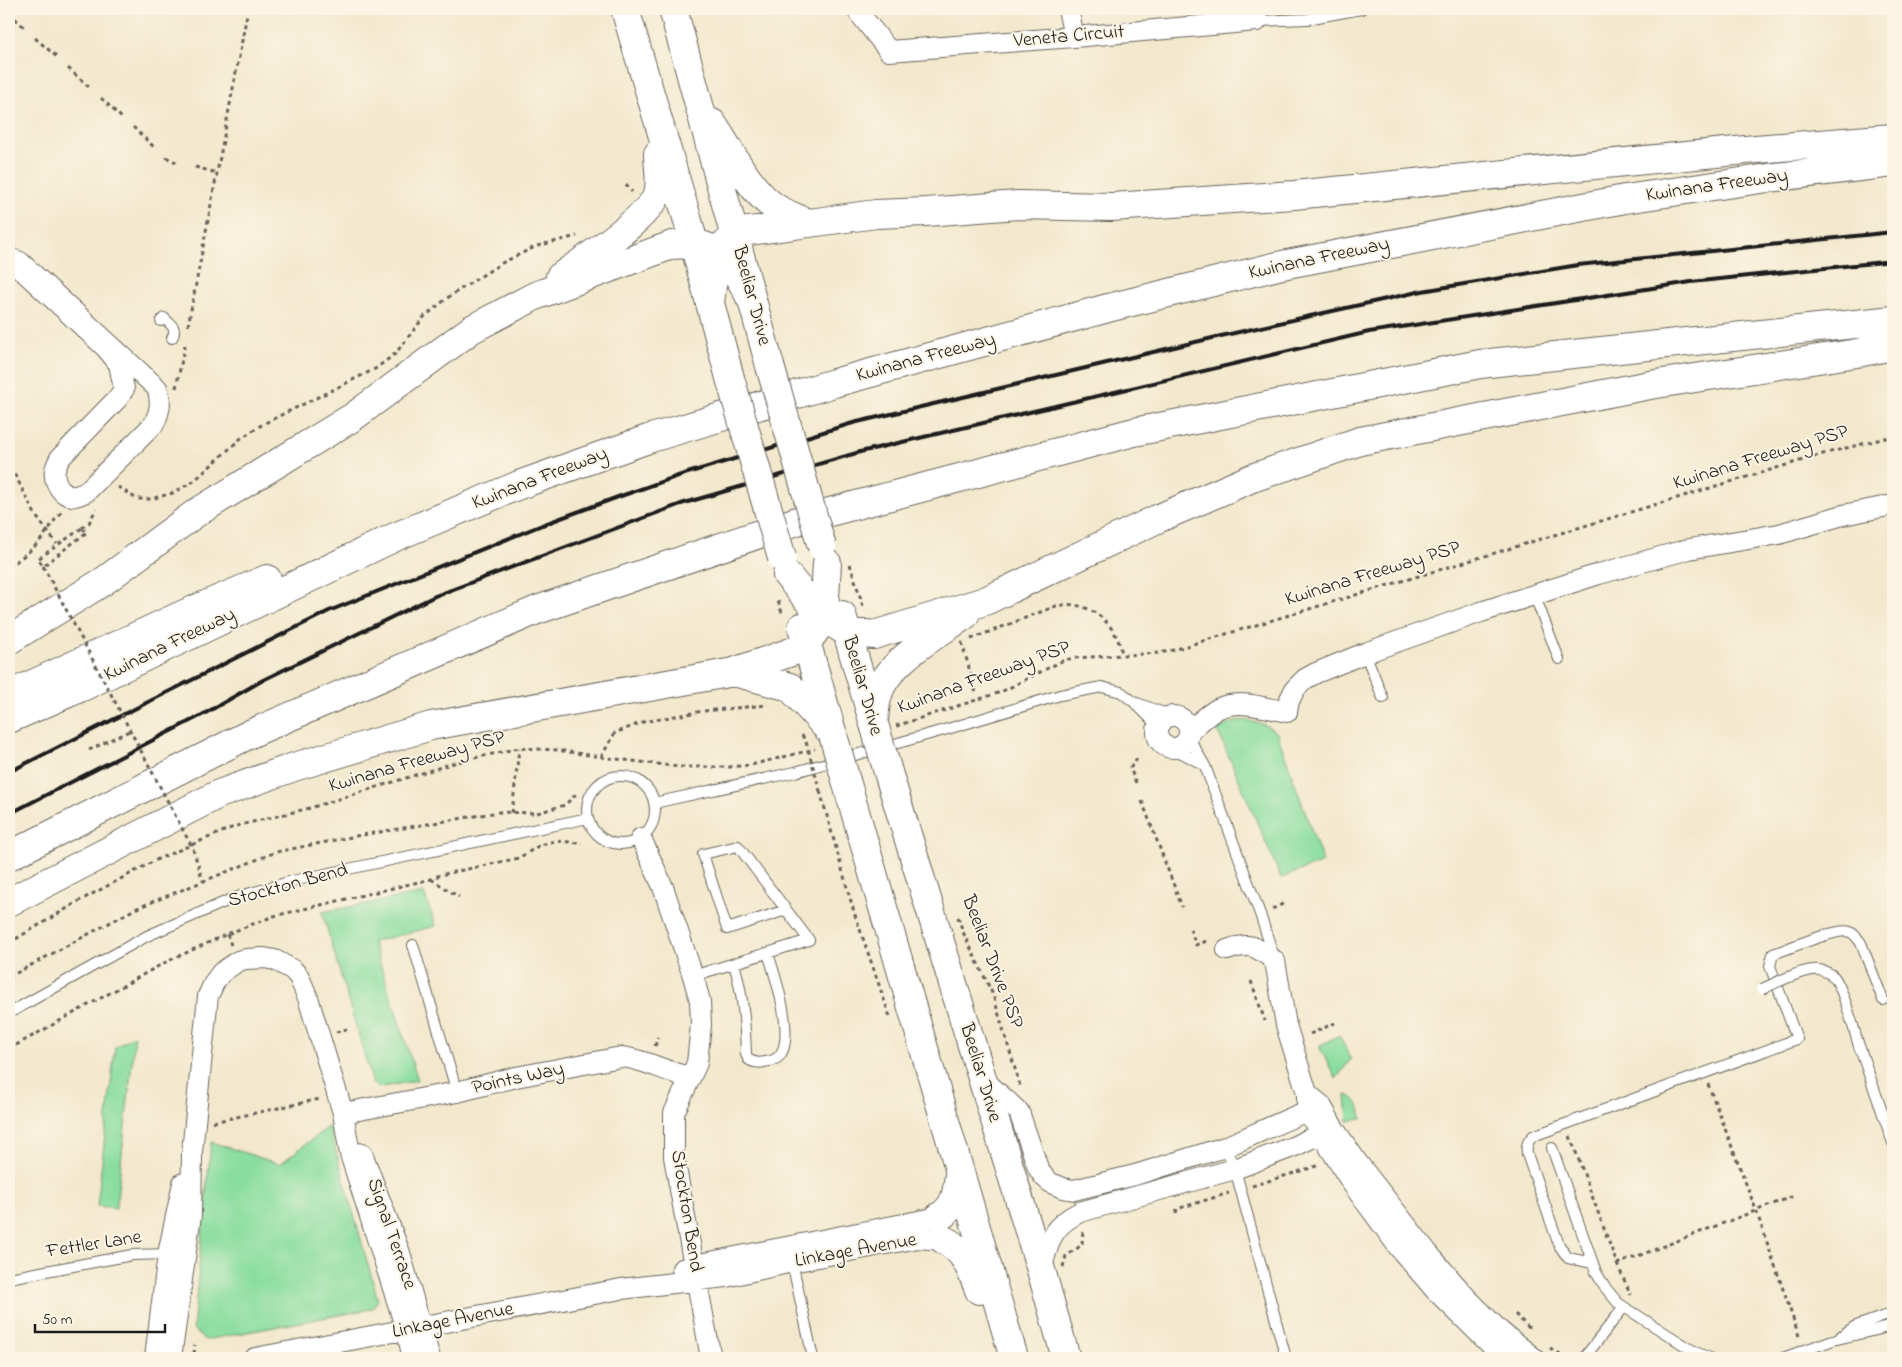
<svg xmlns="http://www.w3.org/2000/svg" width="1902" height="1367" font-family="'Indie Flower',sans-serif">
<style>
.green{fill:#89dd9f;stroke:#527c5e}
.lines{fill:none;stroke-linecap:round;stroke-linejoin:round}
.lane-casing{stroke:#67635a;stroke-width:12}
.street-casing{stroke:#67635a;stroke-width:22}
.highway-casing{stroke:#67635a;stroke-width:30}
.path{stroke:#67635a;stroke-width:3;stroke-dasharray:4 4;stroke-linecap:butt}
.lane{stroke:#fff;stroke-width:10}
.street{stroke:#fff;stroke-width:20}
.highway{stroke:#fff;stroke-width:28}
.rail{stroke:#1c1c1c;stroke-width:4}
.lane-bridge-casing{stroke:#67635a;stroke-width:12;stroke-linecap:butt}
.highway-bridge-casing{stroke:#67635a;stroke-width:30;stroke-linecap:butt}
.path-bridge{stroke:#67635a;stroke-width:3;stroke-dasharray:4 4;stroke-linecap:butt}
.lane-bridge{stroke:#fff;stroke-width:10}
.highway-bridge{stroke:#fff;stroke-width:28}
.labels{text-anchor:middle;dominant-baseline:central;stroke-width:4;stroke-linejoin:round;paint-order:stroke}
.street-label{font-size:20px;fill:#1c1c1c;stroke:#fcf5e5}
</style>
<rect width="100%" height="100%" fill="#fcf5e5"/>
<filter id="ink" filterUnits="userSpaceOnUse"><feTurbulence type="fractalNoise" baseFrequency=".02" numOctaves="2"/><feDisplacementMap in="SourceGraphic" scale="10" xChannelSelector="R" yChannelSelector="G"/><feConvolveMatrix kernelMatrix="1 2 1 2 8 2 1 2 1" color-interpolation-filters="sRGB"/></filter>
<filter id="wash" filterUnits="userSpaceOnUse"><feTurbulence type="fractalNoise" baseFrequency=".0096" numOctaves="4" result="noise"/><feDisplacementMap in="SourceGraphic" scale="20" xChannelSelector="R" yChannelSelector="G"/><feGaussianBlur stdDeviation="1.12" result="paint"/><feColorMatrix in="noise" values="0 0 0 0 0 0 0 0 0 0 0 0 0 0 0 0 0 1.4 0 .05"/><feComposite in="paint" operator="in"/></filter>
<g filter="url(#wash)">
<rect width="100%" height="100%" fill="#f3e8cd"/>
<path class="green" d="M 1239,720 C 1254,721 1266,723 1277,733 L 1323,862 L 1281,878 L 1217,729 Z
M 424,893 L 436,926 L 373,942 L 418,1080 L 379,1088 L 373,1084 L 322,912 Z
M 135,1035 L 116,1208 L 97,1206 L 115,1047 Z
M 1339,1035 L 1351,1059 L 1336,1079 L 1319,1046 Z
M 1346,1095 C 1358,1097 1361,1108 1362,1119 L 1348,1121 Z
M 329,1126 L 378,1300 L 371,1309 L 205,1340 L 193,1329 L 211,1142 L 280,1164 Z"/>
</g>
<g filter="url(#ink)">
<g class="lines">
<g class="lane-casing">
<path id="lane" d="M 1257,21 L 1307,19 L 1361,9
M 161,321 L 164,318 C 170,324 178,328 172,338
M 1534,594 L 1559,659
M 1365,653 L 1383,698
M 1137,703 L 1172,716
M 1188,736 L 1205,766 L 1260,914 L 1274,957
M 1173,748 L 1204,765
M587 810a34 34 0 1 1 68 0a34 34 0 1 1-68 0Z
M 654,803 L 795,772 L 951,728 L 1060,695 L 1102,687 L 1121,692 L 1134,702 L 1158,726
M 413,945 L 457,1092
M 734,964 C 743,993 745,1023 746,1054 L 748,1059 C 755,1064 762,1063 770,1061 C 803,1055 774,973 768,953
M 693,976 L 809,940 L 738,846 L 703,854 L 727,929 L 786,910
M 9,1013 L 147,936 L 234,898 L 292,881 L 588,818
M 1858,1043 L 1893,1143
M 1225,1147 L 1235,1169 L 1286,1358
M 1552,1148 L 1596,1272 L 1604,1286 L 1618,1303 L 1695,1352 L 1710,1358
M 792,1262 L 813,1358
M 1593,1263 L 1568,1258 L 1559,1245 L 1527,1154 C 1526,1146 1527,1142 1533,1136 L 1797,1039 L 1770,966 L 1773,954 C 1788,949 1838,927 1850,932 C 1855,934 1858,939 1861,943 L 1883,1000
M 9,1278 L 132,1255 L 170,1254
M 1841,1336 L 1854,1327 L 1893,1313
M 1584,1358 L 1624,1307
M 1783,1358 L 1833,1340 L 1893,1326"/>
</g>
<g class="street-casing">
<path id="street" d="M 856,9 L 889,51 L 1074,37 L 1257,21 L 1256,9
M 1068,9 L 1074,37
M 9,258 L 20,262 L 157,388 C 162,402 160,411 154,424 L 86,492 C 83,493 78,496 75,496 C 62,498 53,481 55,470 C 56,466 58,462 60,458 L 118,398 L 124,389 L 119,364 L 106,348 Z
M1157 732a16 16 0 1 1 32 0a16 16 0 1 1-32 0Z
M 1189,731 C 1198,724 1207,715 1217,709 C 1238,698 1265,708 1287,712 L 1289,701 L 1295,689 L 1305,679 L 1316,673 L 1365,653 L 1481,612 L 1599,574 L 1689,549 L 1779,534 L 1843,515 L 1893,505
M 641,838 L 663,887 L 693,976 L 700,1001 L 701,1025 L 697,1063 L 674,1113 L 674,1157 L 711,1358
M 1227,950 C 1251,942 1255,946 1275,961 L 1286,1025 L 1307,1093 L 1307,1111 L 1351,1182 L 1400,1249 L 1436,1291 L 1504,1358
M 983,1079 L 1019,1112 L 1038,1168 L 1044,1177 L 1051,1183 L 1063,1188 L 1074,1190 L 1135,1175 L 1225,1147 L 1318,1106
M 1310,1096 L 1321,1105 L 1333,1127 L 1357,1162 L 1428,1253 L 1466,1297 L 1501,1332 L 1534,1358
M 343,1113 L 457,1092 L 516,1077 L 621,1057 C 645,1059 667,1073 690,1077
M 362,1153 L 400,1253 L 430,1358
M 682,1269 L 695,1265 L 939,1217
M 1041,1270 C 1050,1240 1050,1227 1080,1212 L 1235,1169 L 1295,1146 L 1332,1128
M 155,1358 L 168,1254 L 183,1183
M 171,1358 L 191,1215 L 192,1152 L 208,996 L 215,981 L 221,973 L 238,961 L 246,959 L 264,958 L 275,960 L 293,970 L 299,977 L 308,998 L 343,1113 L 350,1154 L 406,1329 L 413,1358
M 255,1358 L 621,1289 L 726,1277 L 792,1262 L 918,1238 L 944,1240"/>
</g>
<g class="highway-casing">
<path id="highway" d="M 625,9 L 688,221 L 730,378
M 673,9 L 770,366
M 712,123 C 730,149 747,187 773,206 C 783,213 797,218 808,223
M 560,277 C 581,262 656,213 659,189 C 661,178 658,165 658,154
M 710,303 L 713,278 L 719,255 L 734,233 L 876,214 L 926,212 L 1018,205 L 1112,207 L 1294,195 L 1756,149 L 1893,138
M 787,575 L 822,617 L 847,632 L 874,635 L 985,601 L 1157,519 L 1252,478 L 1360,441 L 1650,385 L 1857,353 L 1893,346
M 842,615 L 874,724
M 802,627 L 833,735
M 9,640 L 104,581 L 196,513 L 353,417 L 472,329 L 535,296 L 672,245 C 681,245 691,243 700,245 C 727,251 740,277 751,299
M 734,672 L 790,687 L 829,730
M 9,695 L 182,615 L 267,579
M 9,719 L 82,687 L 395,537 L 519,485 L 648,439 L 834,383 L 1108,308 L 1282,265 L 1625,199 L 1768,178 L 1893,163
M 874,721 C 875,713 875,703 878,695 C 887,661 938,634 965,615
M 888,772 L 1041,1270 L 1066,1358
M 847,784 L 1014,1358
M 9,856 L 252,733 L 537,610 L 803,519 L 1134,432 L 1480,364 L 1893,320
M 9,902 L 219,794 L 294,767 L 431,726 L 734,672 L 794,651 L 806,643 L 816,630 L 822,617 L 825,597 L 827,563
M 939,1217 C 956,1207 957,1192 959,1174
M 944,1240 C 965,1250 971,1270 979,1290"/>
</g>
<path class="path" d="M 9,13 L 24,27
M 35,38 L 57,57
M 68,68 L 89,87
M 101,98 L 122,118
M 133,127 L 154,147
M 166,157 L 180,164
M 195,167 L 217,173
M 626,184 L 632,192
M 188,326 L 248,9
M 176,388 L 185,345
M 9,469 L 14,473 L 36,516 L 57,544
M 118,487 L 137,499 L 151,499 L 173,493 L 194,481 L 240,439 L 263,424 L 375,369 L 395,354 L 424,317 L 450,296 L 500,264 L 537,246 L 577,236
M 82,528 L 89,523 L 96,509
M 82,528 L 87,532 L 43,566 L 38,559 Z
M 850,564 L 863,606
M 9,567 C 18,560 28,553 36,545 C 47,534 52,521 63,511
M 778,601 L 783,616
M 971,639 L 1056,606 C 1088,598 1118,624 1122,655
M 963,643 L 962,643 L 976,693
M 896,726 L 1001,692 L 1062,661 L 1073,658 L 1159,653 L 1170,651 L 1823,454 L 1893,436
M 802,735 L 806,742
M 89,750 L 131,730
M 601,757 L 615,733 L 643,722 L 703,711 L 768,705
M 1136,783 L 1130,768 L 1137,759
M 820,791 L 854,912 L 890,1017
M 1142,801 L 1182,907
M 512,813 L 519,748
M 193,849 L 203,881
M 431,879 L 459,897
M 1272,909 L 1285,903
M 958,917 L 963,932 L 993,995 L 1021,1089
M 1190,929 L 1196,945 L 1207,941
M 227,934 L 231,945
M 9,943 L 81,900 L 158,859 L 236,826 L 310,808 L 457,762 L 519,748 L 557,750 L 601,757 L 681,767 L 729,767 L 751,765 L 815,749
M 9,977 L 135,909 L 276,852 L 356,836 L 499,812 L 537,813 L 565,805 L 578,792
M 1251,981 L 1265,1021
M 336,1032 L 347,1029
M 1310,1034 L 1335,1023
M 655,1046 L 658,1037
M 9,1049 L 164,963 L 227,934 L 274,916 L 431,879 L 440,875 L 519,858 L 540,845 L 555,841 L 582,843
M 1708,1084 L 1756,1210 L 1800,1339
M 213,1122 L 320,1099
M 1570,1136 L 1617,1264 L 1794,1196
M 1252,1186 L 1320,1165
M 1176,1213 L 1177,1209 L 1229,1193
M 1617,1264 L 1631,1295
M 1063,1267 L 1066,1256 L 1082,1245 L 1083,1230
M 1515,1314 L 1531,1330
M 1550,1348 L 1567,1358
M 194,1354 L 195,1345"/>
<use href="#lane" class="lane"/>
<use href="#street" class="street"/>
<use href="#highway" class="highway"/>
<path class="rail" d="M 9,772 L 329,611 L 542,525 L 618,497 L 681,475 L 853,423 L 1221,336 L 1422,291 L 1578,265 L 1893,232
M 9,814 L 202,715 L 263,680 L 435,596 L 681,504 L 860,452 L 1369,332 L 1691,282 L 1893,261"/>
<g class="lane-bridge-casing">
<path id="lane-bridge" d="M 1762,989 C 1778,982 1796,972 1813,970 C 1820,969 1829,972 1834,977 C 1842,986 1854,1029 1858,1043"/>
</g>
<g class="highway-bridge-casing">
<path id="highway-bridge" d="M 770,366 L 822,547
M 730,378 L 782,558
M 874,724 L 888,772
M 833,735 L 847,784"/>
</g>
<path class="path-bridge" d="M 43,566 L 193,849
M 806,742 L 820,791"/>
<use href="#lane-bridge" class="lane-bridge"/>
<use href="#highway-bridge" class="highway-bridge"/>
</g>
</g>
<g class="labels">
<g class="street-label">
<text transform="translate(1069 37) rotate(-5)">Veneta Circuit</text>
<text transform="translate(1717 186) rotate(-8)">Kwinana Freeway</text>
<text transform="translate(1319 259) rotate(-12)">Kwinana Freeway</text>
<text transform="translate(751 296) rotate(75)">Beeliar Drive</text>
<text transform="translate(926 358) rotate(-15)">Kwinana Freeway</text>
<text transform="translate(1761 458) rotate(-17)">Kwinana Freeway PSP</text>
<text transform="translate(540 479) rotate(-21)">Kwinana Freeway</text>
<text transform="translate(1373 574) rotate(-17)">Kwinana Freeway PSP</text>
<text transform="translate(170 645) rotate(-26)">Kwinana Freeway</text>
<text transform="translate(984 678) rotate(-20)">Kwinana Freeway PSP</text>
<text transform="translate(862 686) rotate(74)">Beeliar Drive</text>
<text transform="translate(417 762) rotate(-16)">Kwinana Freeway PSP</text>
<text transform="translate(288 886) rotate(-15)">Stockton Bend</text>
<text transform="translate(992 962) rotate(69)">Beeliar Drive PSP</text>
<text transform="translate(980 1073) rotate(73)">Beeliar Drive</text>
<text transform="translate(518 1079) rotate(-12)">Points Way</text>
<text transform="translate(686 1211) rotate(81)">Stockton Bend</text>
<text transform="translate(391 1234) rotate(71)">Signal Terrace</text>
<text transform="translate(94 1245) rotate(-9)">Fettler Lane</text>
<text transform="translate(856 1251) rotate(-10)">Linkage Avenue</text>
<text transform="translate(453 1321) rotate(-11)">Linkage Avenue</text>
</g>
</g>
<rect width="1902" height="1367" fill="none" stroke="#fcf5e5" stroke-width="30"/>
<path d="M35 1324v8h130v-8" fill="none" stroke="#1c1c1c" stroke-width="2.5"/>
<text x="42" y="1324" font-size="15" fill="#1c1c1c" stroke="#fcf5e5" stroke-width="4" paint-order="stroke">50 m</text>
</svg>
